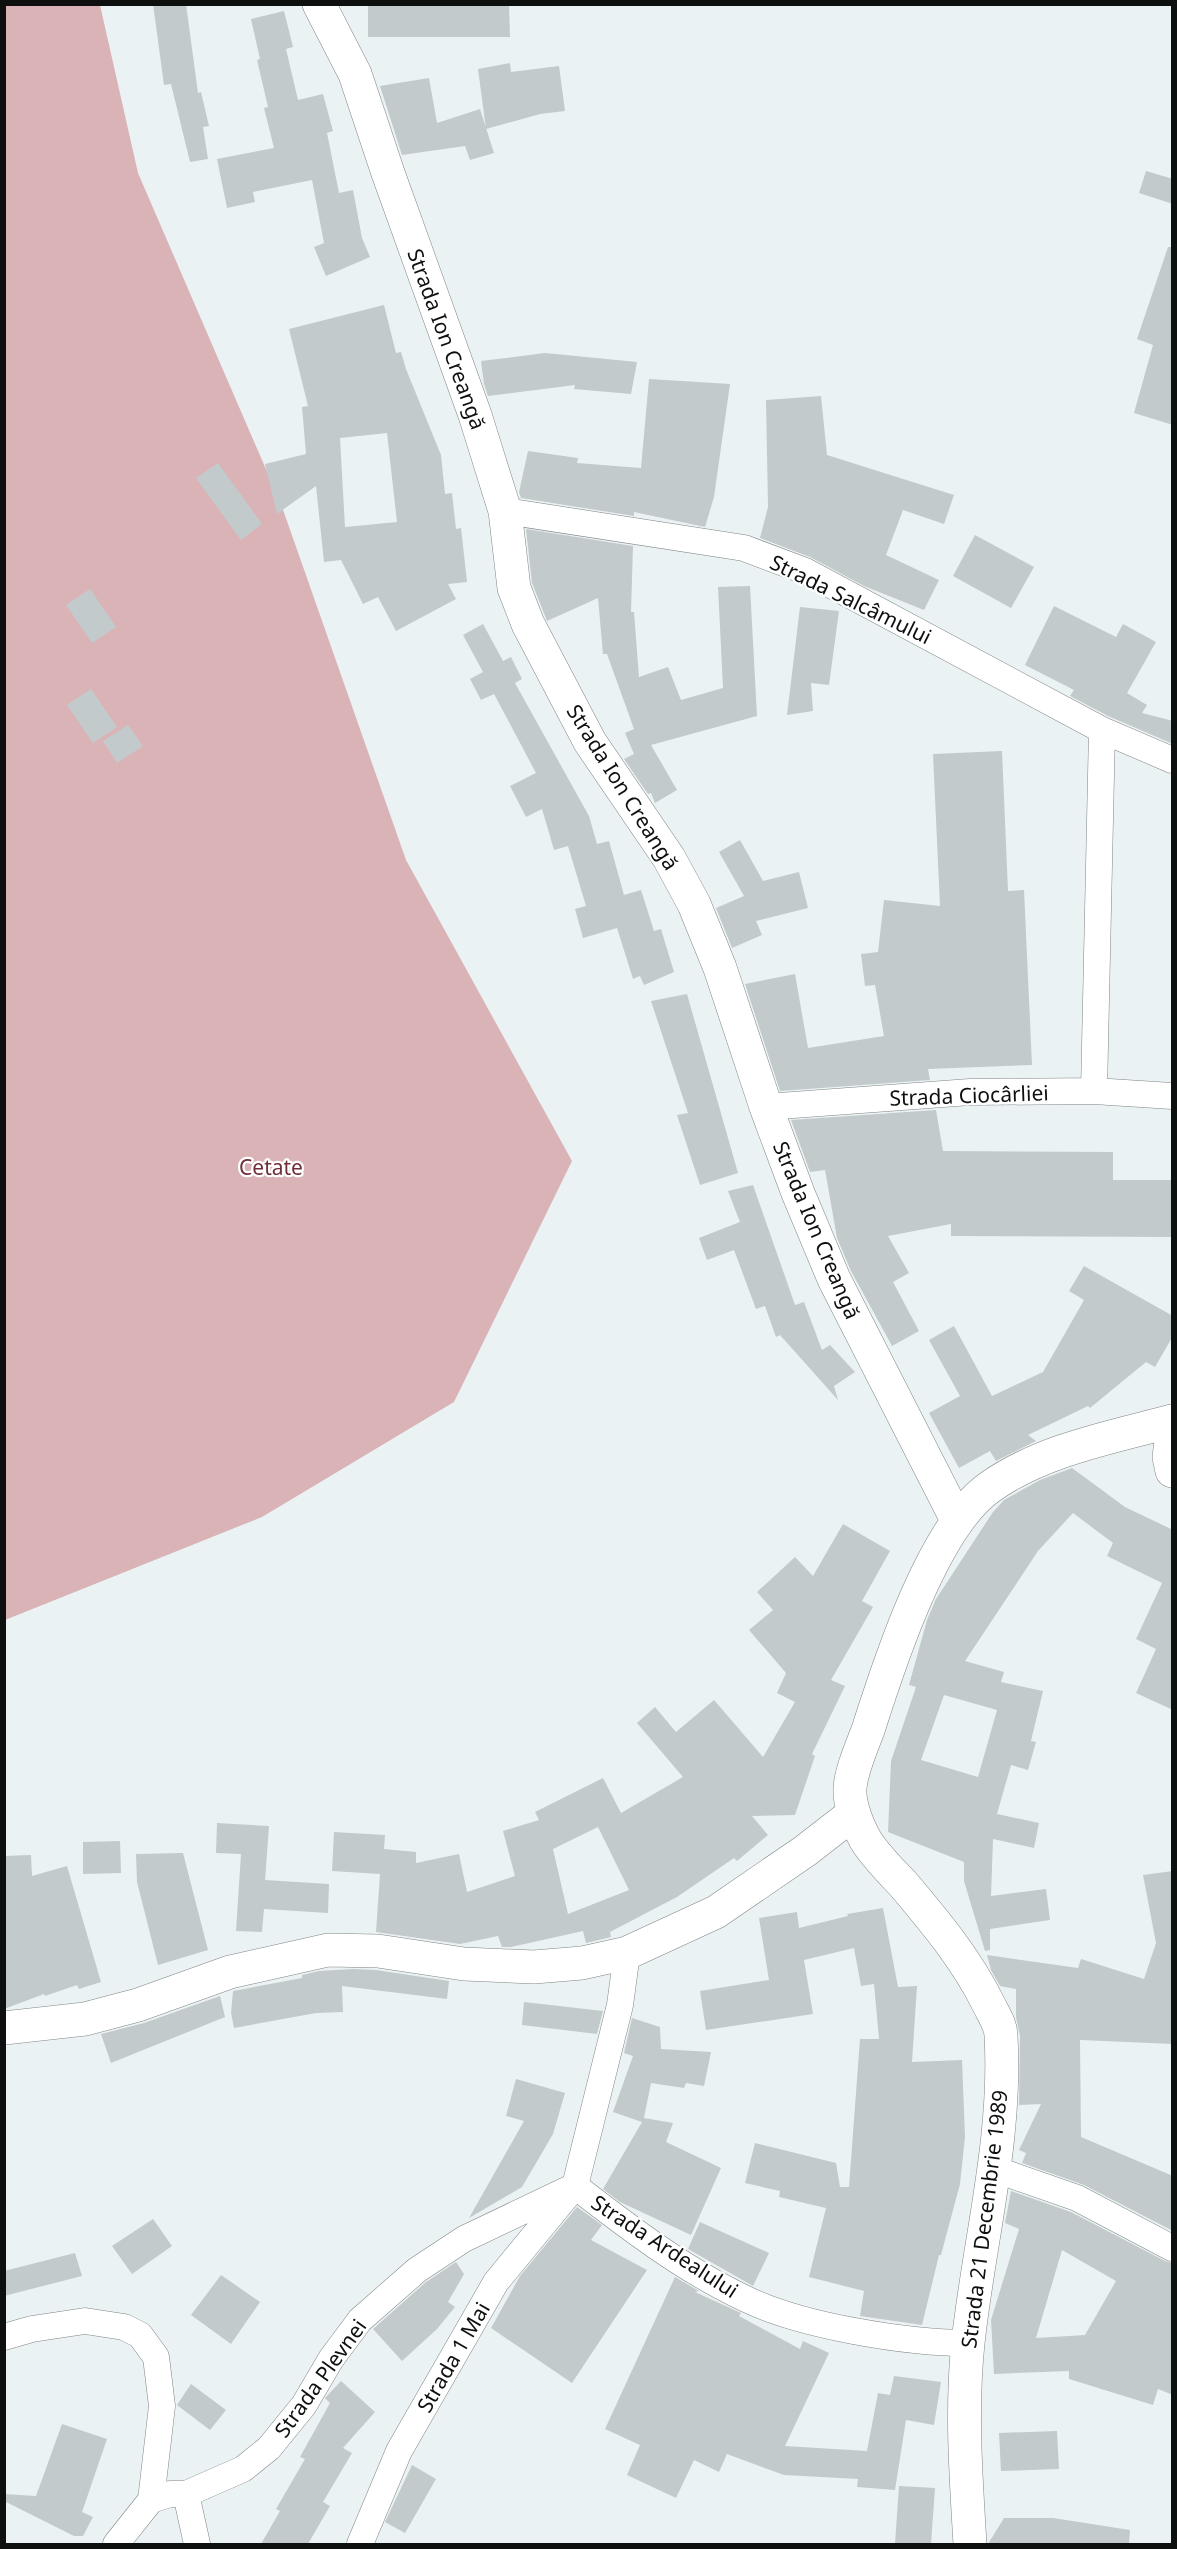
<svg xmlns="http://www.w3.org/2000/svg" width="1177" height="2549" font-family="'Noto Sans',sans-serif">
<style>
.green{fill:#dab3b6}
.building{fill:#c3cacb;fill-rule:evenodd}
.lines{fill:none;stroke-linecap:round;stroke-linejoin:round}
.street-casing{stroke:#7f8585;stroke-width:27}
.secondary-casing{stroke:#7f8585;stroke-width:34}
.street{stroke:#fff;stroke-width:26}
.secondary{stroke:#fff;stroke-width:33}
.labels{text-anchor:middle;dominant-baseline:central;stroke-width:4.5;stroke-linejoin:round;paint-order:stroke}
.street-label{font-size:21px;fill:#0e1010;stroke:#fff}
.park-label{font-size:21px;fill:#6f2e38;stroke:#fff}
</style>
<rect width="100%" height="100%" fill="#ebf2f3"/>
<path class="green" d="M 5,5 L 100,5 L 138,173 L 281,504 L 406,860 L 572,1161 L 454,1402 L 262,1517 L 5,1620 Z"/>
<path class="building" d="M 153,4 L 186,4 L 198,93 L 201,92 L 209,126 L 203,127 L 208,159 L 190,162 L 171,84 L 164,85 Z
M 368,4 L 509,4 L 510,37 L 368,37 Z
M 284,11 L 293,47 L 286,49 L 298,100 L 323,94 L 333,131 L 327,133 L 339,193 L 353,190 L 362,238 L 370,257 L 326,276 L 314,247 L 324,243 L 312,180 L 253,192 L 255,202 L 227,208 L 217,159 L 274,148 L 264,108 L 268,107 L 257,60 L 260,59 L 251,19 Z
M 510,63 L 511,72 L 559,66 L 565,111 L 540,114 L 486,129 L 478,69 Z
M 429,78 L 437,123 L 480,109 L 494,153 L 470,160 L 465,146 L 402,155 L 380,86 Z
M 1146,171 L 1173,179 L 1173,204 L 1139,193 Z
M 1168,247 L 1173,247 L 1173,425 L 1134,413 L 1153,345 L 1137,339 Z
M 384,305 L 396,353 L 401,352 L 406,369 L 441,455 L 445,494 L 452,493 L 456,529 L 461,528 L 467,582 L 448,584 L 456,599 L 396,631 L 378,597 L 363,604 L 341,560 L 324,562 L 316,486 L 277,514 L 265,464 L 306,454 L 302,407 L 308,406 L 289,329 ZM 387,433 L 397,522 L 345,527 L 340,438 Z
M 545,353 L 637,362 L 631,394 L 574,389 L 575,385 L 488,396 L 484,384 L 481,361 Z
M 649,379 L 730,384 L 714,497 L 705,527 L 634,512 L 634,516 L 521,498 L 519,492 L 528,451 L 578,458 L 577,463 L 641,468 Z
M 821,396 L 827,455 L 954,495 L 944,524 L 903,510 L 886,555 L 939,580 L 924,610 L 864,586 L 810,557 L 760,538 L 768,507 L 766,400 Z
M 218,463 L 262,524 L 241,540 L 196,478 Z
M 526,529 L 633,546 L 631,612 L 634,612 L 639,677 L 668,667 L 681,700 L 723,688 L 718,587 L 750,586 L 757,716 L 651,745 L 677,790 L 655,803 L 651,793 L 648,794 L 624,759 L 634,754 L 625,733 L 634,729 L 607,654 L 603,654 L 598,598 L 547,621 L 532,583 Z
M 975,535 L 1034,567 L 1011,608 L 953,576 Z
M 90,589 L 116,627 L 92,643 L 66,605 Z
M 1054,606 L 1116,637 L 1123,624 L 1156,642 L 1127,693 L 1147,705 L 1142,713 L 1173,721 L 1173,744 L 1108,716 L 1070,696 L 1074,690 L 1025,665 Z
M 800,607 L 839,611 L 829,685 L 811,683 L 813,711 L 787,715 Z
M 483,624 L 503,661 L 511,657 L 522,679 L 515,683 L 589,816 L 597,844 L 609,841 L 624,895 L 641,890 L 654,931 L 661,929 L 674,972 L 644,985 L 640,976 L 633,979 L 617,928 L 583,938 L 575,909 L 586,906 L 568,846 L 554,850 L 542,809 L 526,817 L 510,786 L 536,773 L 494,694 L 481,700 L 470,679 L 483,672 L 463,635 Z
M 91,689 L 117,727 L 93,743 L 67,705 Z
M 128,725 L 143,746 L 117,763 L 103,741 Z
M 1002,751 L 1008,891 L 1024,890 L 1032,1065 L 928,1069 L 930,1080 L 780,1091 L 745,984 L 795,974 L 808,1048 L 884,1036 L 875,985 L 865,986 L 861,954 L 878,952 L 884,900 L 940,906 L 933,754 Z
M 740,840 L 763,881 L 799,872 L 808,908 L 756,921 L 762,935 L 732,948 L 716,908 L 744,896 L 719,852 Z
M 687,994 L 738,1173 L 700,1185 L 677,1115 L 688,1113 L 651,1001 Z
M 936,1110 L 943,1151 L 1113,1152 L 1113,1180 L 1173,1180 L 1173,1237 L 951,1236 L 951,1224 L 888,1236 L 909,1273 L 893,1282 L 919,1331 L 892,1346 L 851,1271 L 837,1238 L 825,1170 L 810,1172 L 791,1120 Z
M 753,1185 L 795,1305 L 804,1302 L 822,1350 L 830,1345 L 855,1372 L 834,1386 L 838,1400 L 780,1335 L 776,1337 L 765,1306 L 756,1309 L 734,1250 L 707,1260 L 699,1238 L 740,1222 L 728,1191 Z
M 1084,1266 L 1173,1316 L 1173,1336 L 1155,1367 L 1146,1362 L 1090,1408 L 1088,1406 L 1028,1435 L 1036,1441 L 996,1461 L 990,1451 L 959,1468 L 929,1413 L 960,1396 L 929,1340 L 954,1326 L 992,1396 L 1043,1372 L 1084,1300 L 1069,1291 Z
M 1072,1468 L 1125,1507 L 1173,1530 L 1173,1710 L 1136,1693 L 1156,1649 L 1136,1639 L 1162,1583 L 1107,1556 L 1113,1543 L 1073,1513 L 1038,1551 L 965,1661 L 1004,1672 L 1001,1682 L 1043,1691 L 1031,1741 L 1036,1742 L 1028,1770 L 1011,1765 L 997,1814 L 1039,1823 L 1034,1848 L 993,1839 L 991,1896 L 1046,1889 L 1050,1920 L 990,1929 L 990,1950 L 985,1951 L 964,1881 L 964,1862 L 888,1832 L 891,1761 L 916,1687 L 909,1685 L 927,1620 L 936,1599 L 993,1512 L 1004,1500 L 1040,1480 ZM 944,1695 L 997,1710 L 978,1777 L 921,1760 Z
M 843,1524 L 890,1551 L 862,1601 L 873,1607 L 831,1680 L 845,1686 L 812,1754 L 815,1756 L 795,1815 L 752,1816 L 768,1835 L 737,1861 L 734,1858 L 677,1897 L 610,1932 L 611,1937 L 586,1943 L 583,1931 L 511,1947 L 502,1947 L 498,1936 L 460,1944 L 376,1932 L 380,1874 L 332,1871 L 334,1832 L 385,1835 L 384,1849 L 416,1852 L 416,1863 L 459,1854 L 467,1892 L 515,1876 L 503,1831 L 539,1820 L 535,1812 L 603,1778 L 621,1813 L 683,1777 L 637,1723 L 655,1707 L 676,1732 L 714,1700 L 763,1757 L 795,1702 L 777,1693 L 786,1673 L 749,1630 L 773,1610 L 757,1592 L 795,1557 L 813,1576 ZM 598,1827 L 629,1890 L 568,1914 L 553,1849 Z
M 217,1823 L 269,1826 L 265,1880 L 329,1884 L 328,1913 L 264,1909 L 262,1932 L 236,1931 L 241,1854 L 216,1853 Z
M 120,1841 L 121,1873 L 83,1874 L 83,1842 Z
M 183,1853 L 208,1950 L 158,1965 L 137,1882 L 136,1854 Z
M 31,1855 L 32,1876 L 67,1866 L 101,1982 L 79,1989 L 77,1985 L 45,1996 L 44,1994 L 4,2009 L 4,1856 Z
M 1173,1871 L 1173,2044 L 1080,2040 L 1081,2137 L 1173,2176 L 1173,2231 L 1084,2185 L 1022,2163 L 1026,2153 L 1019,2150 L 1041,2104 L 1019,2105 L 1020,2036 L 1016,2017 L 1016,1989 L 1000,1986 L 991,1970 L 987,1955 L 1078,1968 L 1081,1959 L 1144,1979 L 1156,1943 L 1143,1875 Z
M 883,1908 L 898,1987 L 917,1986 L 912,2062 L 962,2060 L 965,2137 L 960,2184 L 941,2255 L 939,2255 L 922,2325 L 860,2316 L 864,2291 L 809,2277 L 826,2208 L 779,2197 L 780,2191 L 745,2183 L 755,2143 L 836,2163 L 840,2187 L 849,2187 L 860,2039 L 879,2039 L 874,1984 L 861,1986 L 854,1948 L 804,1960 L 813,2014 L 706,2030 L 700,1991 L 769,1980 L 759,1918 L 797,1912 L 799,1928 L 848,1916 L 847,1914 Z
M 353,1969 L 376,1970 L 449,1981 L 447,1999 L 342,1986 L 343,2012 L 316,2013 L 234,2028 L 231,2013 L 233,1991 L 302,1978 L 302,1975 L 319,1971 Z
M 220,1996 L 225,2017 L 111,2063 L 101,2034 L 144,2023 Z
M 524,2002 L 603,2011 L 597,2034 L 522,2025 Z
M 632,2018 L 660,2027 L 661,2049 L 711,2052 L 704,2086 L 686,2083 L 684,2088 L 651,2083 L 644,2118 L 673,2123 L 666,2142 L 721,2168 L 691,2235 L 620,2202 L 603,2189 L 642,2122 L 613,2112 L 633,2056 L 624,2053 Z
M 516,2079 L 565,2093 L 553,2134 L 522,2187 L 469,2218 L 524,2121 L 506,2116 Z
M 1011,2191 L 1071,2212 L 1165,2261 L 1173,2263 L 1173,2395 L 1158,2389 L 1153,2405 L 1069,2379 L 1069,2371 L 994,2374 L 991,2320 L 1019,2229 L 1005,2223 ZM 1062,2250 L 1116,2281 L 1085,2335 L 1036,2338 Z
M 577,2207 L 602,2225 L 591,2240 L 647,2270 L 572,2383 L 491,2328 L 520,2276 Z
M 153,2219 L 172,2246 L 132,2274 L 112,2246 Z
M 700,2222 L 769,2253 L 753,2286 L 688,2249 Z
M 75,2253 L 82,2276 L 4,2296 L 4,2271 Z
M 456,2262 L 464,2274 L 448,2302 L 455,2307 L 437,2329 L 402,2361 L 373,2329 L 426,2282 Z
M 221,2275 L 260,2302 L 231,2344 L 191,2315 Z
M 675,2277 L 699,2291 L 695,2292 L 741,2313 L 739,2316 L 800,2349 L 803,2341 L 829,2353 L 785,2446 L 867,2451 L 878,2393 L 890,2395 L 894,2376 L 941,2382 L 934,2425 L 906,2420 L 895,2490 L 857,2487 L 858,2479 L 784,2475 L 727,2454 L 719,2472 L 694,2460 L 676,2498 L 627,2475 L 640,2445 L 605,2429 Z
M 341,2381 L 375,2412 L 343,2448 L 352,2453 L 323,2502 L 330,2506 L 308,2544 L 261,2544 L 280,2511 L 276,2509 L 305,2459 L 300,2457 L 330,2403 L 325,2398 Z
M 191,2384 L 226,2410 L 210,2430 L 177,2405 Z
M 62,2424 L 107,2439 L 82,2512 L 93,2517 L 83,2536 L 74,2536 L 4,2501 L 4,2494 L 36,2496 Z
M 1057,2431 L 1059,2469 L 1001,2471 L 999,2433 Z
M 412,2465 L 436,2479 L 405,2533 L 385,2522 Z
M 899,2486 L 935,2488 L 931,2544 L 895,2544 Z
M 1004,2518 L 1053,2518 L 1130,2530 L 1129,2544 L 988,2544 Z"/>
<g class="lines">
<g class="street-casing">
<path id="street" d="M 505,511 L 744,548 L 805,571 L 1102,730 L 1172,760
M 1094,1091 L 1102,730
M 766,1107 L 970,1092 L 1094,1091 L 1172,1096
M 994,2169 L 1077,2198 L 1172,2248
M 4,2337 L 32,2329 L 85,2321 L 124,2327 L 140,2335 L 156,2357 L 162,2406 L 151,2500
M 186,2494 L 197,2544
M 151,2500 L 170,2494 L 186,2494 L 243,2469 L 269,2448 L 304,2405 L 331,2359 L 360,2320 L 417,2270 L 464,2239 L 575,2186 L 620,2005 L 627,1953
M 116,2544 L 151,2500
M 360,2544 L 399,2451 L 496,2282 L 575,2186 C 628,2227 684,2270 746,2299 C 802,2326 906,2343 968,2343"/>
</g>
<g class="secondary-casing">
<path id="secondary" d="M 319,4 L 355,74 L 388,173 L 475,415 L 505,511 L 514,588 L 528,624 L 590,742 L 669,858 L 694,904 L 720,968 L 766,1107 L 798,1193 L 834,1279 L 957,1520
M 1172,1433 L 1169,1457 L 1172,1471
M 4,2028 L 85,2019 L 138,2005 L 230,1972 L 328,1950 L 378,1951 L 464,1964 L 534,1967 L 582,1963 L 627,1953 L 716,1912 L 805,1851 L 854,1813
M 970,2544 C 966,2478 961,2410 968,2343 C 979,2241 1007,2140 1001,2036 C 1001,2025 994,2015 989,2005 C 967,1960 936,1923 904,1885 C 891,1871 875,1856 865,1839 C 857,1825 849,1804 850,1788 C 851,1771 862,1746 868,1730 C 889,1664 933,1527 990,1487 C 1042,1450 1112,1437 1172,1421"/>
</g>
<use href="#street" class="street"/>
<use href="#secondary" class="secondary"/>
</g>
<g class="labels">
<g class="street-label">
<text transform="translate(447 339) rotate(70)">Strada Ion Creangă</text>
<text transform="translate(851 599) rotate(26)">Strada Salcâmului</text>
<text transform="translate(623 787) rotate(58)">Strada Ion Creangă</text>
<text transform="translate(969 1095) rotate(-2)">Strada Ciocârliei</text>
<text transform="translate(817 1230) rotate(67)">Strada Ion Creangă</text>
<text transform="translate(984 2219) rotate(-83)">Strada 21 Decembrie 1989</text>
<text transform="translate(665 2246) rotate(33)">Strada Ardealului</text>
<text transform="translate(453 2357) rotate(-60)">Strada 1 Mai</text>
<text transform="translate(320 2378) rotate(-54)">Strada Plevnei</text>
</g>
<g class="park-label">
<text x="271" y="1167">Cetate</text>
</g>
</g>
<rect width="1177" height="2549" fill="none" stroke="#0e1010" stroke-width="12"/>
</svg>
